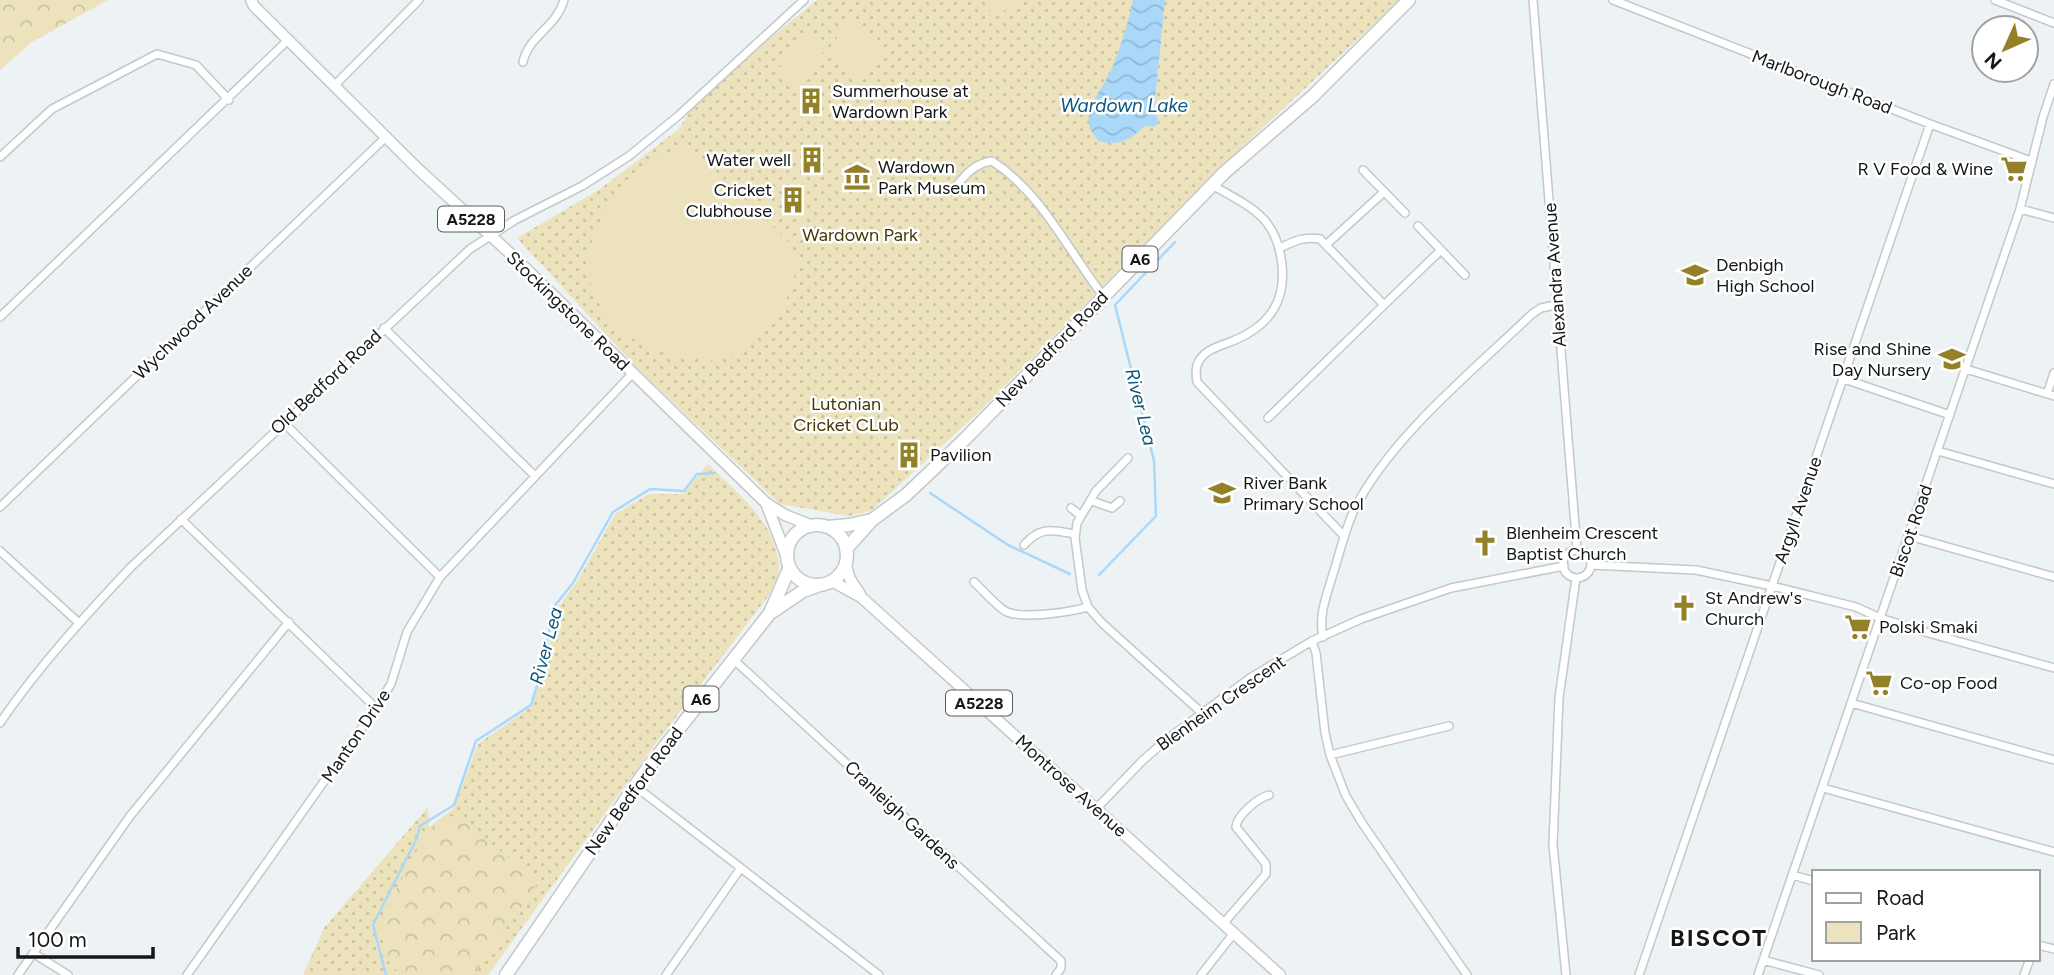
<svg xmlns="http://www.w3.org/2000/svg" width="2054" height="975" font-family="Figtree,sans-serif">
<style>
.green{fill:url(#green-dots)}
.forest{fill:url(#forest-crowns)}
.pitch{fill:#ece3bd}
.water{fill:url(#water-waves)}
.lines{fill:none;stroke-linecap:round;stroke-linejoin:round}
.stream{stroke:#aad8f9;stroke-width:2.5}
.street-casing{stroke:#c3c8cb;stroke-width:10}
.primary-casing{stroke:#c3c8cb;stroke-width:13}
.highway-casing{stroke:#c3c8cb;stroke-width:15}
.street{stroke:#fff;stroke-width:7}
.primary{stroke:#fff;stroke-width:10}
.highway{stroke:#fff;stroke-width:12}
.labels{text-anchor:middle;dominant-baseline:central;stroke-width:5;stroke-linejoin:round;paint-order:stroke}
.shield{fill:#fefffe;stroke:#5a5c5c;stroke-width:2}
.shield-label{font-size:16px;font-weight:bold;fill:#141617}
.street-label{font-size:18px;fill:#141617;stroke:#fefffe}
.poi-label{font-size:18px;fill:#141617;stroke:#fefffe;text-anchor:start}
.park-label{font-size:18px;fill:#433904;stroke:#fefffe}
.water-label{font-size:19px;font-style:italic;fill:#0e557b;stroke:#fefffe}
.district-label{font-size:24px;font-weight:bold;letter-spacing:2px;fill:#141617;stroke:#fefffe}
</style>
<defs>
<pattern id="green-dots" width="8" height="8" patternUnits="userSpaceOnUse" patternTransform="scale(1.75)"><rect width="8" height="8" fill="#ece3bd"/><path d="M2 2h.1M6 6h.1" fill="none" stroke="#cac2a2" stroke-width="1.8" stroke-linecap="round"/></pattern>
<pattern id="forest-crowns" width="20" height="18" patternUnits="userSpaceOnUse" patternTransform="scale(1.75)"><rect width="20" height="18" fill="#ece3bd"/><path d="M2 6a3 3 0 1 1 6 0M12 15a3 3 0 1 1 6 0" fill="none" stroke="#cac2a2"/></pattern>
<pattern id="water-waves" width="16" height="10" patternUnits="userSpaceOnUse" patternTransform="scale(1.75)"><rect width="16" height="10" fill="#aad8f9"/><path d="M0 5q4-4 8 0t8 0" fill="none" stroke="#91b9d5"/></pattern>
</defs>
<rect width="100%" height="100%" fill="#edf2f5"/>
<path class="green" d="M 817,0 L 1400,0 L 1214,173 L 978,413 L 871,511 L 849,516 L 780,504 L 639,370 L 517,238 L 600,189 L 679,129 L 700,95 Z
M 708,464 C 738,494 777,522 779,568 C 779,576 773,586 770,594 L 653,747 L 488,975 L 303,975 L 324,928 L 428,807 L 429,827 L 454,808 L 478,744 L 532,706 L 545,667 L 556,610 L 578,580 L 615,514 L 649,494 L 683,494 Z"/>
<path class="forest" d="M 0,0 L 108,0 L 32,42 L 0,70 Z
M 456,814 L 538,882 L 474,975 L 411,975 L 391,968 L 379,923 L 428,829 Z"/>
<path class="pitch" d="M 983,0 L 1021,0 L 994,17 Z
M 850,20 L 886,48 L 862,81 L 826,53 Z
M 809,29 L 829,45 L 797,88 L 776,72 Z
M 681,149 L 696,152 L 789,242 L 798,266 L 781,316 L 740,352 L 710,361 L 674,355 L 646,346 L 618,330 L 594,297 L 587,267 L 593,237 L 608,206 L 637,175 L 662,156 Z"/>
<path class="water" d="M 1133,0 L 1165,0 L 1154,110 L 1159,122 L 1154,127 L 1145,126 C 1127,141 1121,146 1098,141 C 1092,132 1087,127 1089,116 C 1091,102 1098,94 1105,82 C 1118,58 1127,27 1133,0 Z"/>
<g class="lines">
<path class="stream" d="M 930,493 L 1008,545 L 1070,574
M 1099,575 L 1156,516 L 1154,461 L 1115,305 L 1175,242
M 386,975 L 373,925 L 417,838 L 420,826 L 454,805 L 476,741 L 531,705 L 543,667 L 553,608 L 573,583 L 613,512 L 650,489 L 684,491 L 697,474 L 715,473"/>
<g class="street-casing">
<path id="street" d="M 1533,0 L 1577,550
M 1613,0 L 1930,124 L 2031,161
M 1995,0 L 2054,23
M 523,62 C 529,35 556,28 564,0
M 334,86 L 419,0
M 0,157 L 52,109 L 157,54 L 196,65 L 229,100
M 1363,170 L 1405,213
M 1212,185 C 1250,207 1277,216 1282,265 C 1286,304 1267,328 1230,342 C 1219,346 1205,350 1199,361 C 1195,367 1196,376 1197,382 L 1344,536
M 952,191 C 964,177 972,164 992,161 C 1042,193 1068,251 1104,297
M 2020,209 L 2054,218
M 1418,226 L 1441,250
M 1327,244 L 1384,192
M 1384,305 L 1441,250 L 1465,275
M 0,317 L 288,40
M 384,328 L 535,476
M 1966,369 L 2054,396
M 1844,379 L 1950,415
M 2047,394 L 2054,373
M 1268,418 L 1384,305 L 1320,239 C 1305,236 1294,241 1280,248
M 283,422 L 440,577
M 1938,451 L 2054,484
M 1092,501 L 1112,508 L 1120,501
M 0,507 L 386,137
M 1071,508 L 1080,515
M 181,519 L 376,708
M 1909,536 L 2054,577
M 1024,545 C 1041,526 1051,530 1075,534
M1563 564a14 14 0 1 1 28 0a14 14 0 1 1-28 0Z
M 0,551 L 79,623
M 1591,565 L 1696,570 L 1772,586 L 1856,607 L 1880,618 L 1925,632 L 2054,668
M 974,582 C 982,589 998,608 1007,612 C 1025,619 1070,612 1088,607 L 1102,623 L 1202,713
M 1088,607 L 1082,590 L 1075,538 L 1077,523 L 1096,491 L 1128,458
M 1323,637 C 1318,615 1327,595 1333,574 C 1340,552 1345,529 1355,508 C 1392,436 1474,370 1532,314 L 1541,308 L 1556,305
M 1312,641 L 1316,653 L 1325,733 L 1330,755 L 1346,796 L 1362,823 L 1467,975
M 733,659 L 1061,961 L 1061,968 L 1056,975
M 1851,703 L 2054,760
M 0,723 C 38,667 84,617 131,567 L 470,249 L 515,220 L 582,186 L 629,156 L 678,116 L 804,0
M 1330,755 L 1449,726
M 635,786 L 879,975
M 1823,788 L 2054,852
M 1096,809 L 1142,761 L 1166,740 L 1250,678 L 1312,641 L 1361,619 L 1451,588 L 1564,566
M 1792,875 L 1814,881
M 1223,924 L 1266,874 L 1266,864 L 1236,827 C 1237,815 1258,798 1269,795
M 2038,945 L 2054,949
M 33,953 L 68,975
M 1763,960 L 1819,975
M 18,975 L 130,816 L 289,622
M 187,975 L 376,708 L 391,684 L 407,632 L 440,577 L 632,374
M 666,975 L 740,869
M 1201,975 L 1234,933
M 1566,975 L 1553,845 L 1559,698 L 1576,578
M 1639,975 L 1930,124
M 1758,975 L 2020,209 L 2043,117 L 2054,84
M 2024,975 L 2030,959"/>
</g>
<g class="primary-casing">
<path id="primary" d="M 251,0 L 254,6 L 418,169 L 514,257 L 766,503 L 785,515 L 810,525
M 766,503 L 786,555
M 846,565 L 850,579 L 860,594
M 832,581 L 861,597 L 1280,975"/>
</g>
<g class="highway-casing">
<path id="highway" d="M787 555a30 30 0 1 1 60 0a30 30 0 1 1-60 0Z
M 828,527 L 849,525 L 872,520
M 846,549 L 872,520 L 906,495 L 965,439 L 1225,172 L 1313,96 L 1409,0
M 772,612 L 803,591 L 817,586
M 506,975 L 644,773 L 770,613 L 789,569"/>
</g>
<use href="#street" class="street"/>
<use href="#primary" class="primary"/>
<use href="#highway" class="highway"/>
</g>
<defs>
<g id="building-bare" transform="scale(2.1)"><path d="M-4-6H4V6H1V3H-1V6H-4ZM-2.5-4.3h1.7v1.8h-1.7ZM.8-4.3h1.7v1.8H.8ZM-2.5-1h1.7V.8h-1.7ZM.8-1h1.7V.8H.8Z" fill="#938027" stroke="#fefffe" stroke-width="2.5" paint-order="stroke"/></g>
<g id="supermarket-bare" transform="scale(2.1)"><path d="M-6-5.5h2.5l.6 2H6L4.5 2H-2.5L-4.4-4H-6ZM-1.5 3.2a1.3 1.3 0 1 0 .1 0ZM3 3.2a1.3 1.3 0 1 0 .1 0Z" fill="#938027" stroke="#fefffe" stroke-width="2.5" paint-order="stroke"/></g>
<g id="museum-bare" transform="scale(2.1)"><path d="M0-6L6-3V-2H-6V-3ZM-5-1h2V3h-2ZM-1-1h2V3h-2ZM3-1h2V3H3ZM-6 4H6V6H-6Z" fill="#938027" stroke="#fefffe" stroke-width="2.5" paint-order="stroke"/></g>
<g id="school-bare" transform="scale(2.1)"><path d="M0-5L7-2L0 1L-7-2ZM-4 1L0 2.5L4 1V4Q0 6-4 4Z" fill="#938027" stroke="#fefffe" stroke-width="2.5" paint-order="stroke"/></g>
<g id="church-bare" transform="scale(2.1)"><path d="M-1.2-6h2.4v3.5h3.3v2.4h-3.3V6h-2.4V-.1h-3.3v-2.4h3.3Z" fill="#938027" stroke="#fefffe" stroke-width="2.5" paint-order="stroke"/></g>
</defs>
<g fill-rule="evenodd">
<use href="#building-bare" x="811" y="101"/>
<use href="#building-bare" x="812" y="160"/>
<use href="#supermarket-bare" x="2014" y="169"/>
<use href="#museum-bare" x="857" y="177"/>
<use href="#building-bare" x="793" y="200"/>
<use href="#school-bare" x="1695" y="275"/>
<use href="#school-bare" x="1952" y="359"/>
<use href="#building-bare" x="909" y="455"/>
<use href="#school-bare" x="1222" y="493"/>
<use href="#church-bare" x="1485" y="543"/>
<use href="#church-bare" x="1684" y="608"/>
<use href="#supermarket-bare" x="1858" y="627"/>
<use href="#supermarket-bare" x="1879" y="683"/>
</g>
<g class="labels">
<g class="shield">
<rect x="438" y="206.5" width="66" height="25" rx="5"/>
<rect x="1122.5" y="246.5" width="35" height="25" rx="5"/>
<rect x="683.5" y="686.5" width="35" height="25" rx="5"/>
<rect x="946" y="690.5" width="66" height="25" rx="5"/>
</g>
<g class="shield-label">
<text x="471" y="219">A5228</text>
<text x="1140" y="259">A6</text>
<text x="701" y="699">A6</text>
<text x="979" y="703">A5228</text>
</g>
<g class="street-label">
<text transform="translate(1822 82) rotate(21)">Marlborough Road</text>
<text transform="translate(1555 275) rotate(-94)">Alexandra Avenue</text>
<text transform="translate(568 311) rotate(44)">Stockingstone Road</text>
<text transform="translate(193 322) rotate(-44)">Wychwood Avenue</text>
<text transform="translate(1052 349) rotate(-46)">New Bedford Road</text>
<text transform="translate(326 382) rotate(-43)">Old Bedford Road</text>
<text transform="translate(1798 510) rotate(-71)">Argyll Avenue</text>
<text transform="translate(1911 531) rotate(-71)">Biscot Road</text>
<text transform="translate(1221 703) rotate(-35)">Blenheim Crescent</text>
<text transform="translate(356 736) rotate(-56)">Manton Drive</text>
<text transform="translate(1071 786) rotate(42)">Montrose Avenue</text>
<text transform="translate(634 791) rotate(-54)">New Bedford Road</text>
<text transform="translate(902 815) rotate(43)">Cranleigh Gardens</text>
</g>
<g class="poi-label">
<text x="832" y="91">Summerhouse at<tspan x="832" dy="21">Wardown Park</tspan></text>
<text x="791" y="160" text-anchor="end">Water well</text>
<text x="878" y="167">Wardown<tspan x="878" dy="21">Park Museum</tspan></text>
<text x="1993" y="169" text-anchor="end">R V Food &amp; Wine</text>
<text x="772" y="190" text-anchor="end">Cricket<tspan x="772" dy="21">Clubhouse</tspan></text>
<text x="1716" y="265">Denbigh<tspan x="1716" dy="21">High School</tspan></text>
<text x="1931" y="349" text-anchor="end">Rise and Shine<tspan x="1931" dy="21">Day Nursery</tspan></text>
<text x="930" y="455">Pavilion</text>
<text x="1243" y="483">River Bank<tspan x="1243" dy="21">Primary School</tspan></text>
<text x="1506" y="533">Blenheim Crescent<tspan x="1506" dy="21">Baptist Church</tspan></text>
<text x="1705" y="598">St Andrew's<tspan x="1705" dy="21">Church</tspan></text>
<text x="1879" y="627">Polski Smaki</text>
<text x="1900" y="683">Co-op Food</text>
</g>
<g class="park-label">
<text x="860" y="235">Wardown Park</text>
<text x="846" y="404">Lutonian<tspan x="846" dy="21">Cricket CLub</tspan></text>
</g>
<g class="water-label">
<text x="1124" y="105">Wardown Lake</text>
<text transform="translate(1141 407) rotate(76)">River Lea</text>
<text transform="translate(546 646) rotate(-75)">River Lea</text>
</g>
<g class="district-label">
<text x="1719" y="937">BISCOT</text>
</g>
</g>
<rect x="1812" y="870" width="228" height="91" fill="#fefffe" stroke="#a0a2a2" stroke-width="2"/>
<rect x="1826" y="893" width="35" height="10" fill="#ffffff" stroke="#a0a2a2" stroke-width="2"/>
<text x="1876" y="905" font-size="21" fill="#141617">Road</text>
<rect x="1826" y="922" width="35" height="21" fill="#ece3bd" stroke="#a0a2a2" stroke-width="2"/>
<text x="1876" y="940" font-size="21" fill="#141617">Park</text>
<g transform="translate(2005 49) rotate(225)"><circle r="33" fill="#fefffe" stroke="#a0a2a2" stroke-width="2"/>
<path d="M0-5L12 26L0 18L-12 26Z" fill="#938027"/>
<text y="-10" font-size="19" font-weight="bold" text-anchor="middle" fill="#141617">N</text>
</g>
<path d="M18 947v10h135v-10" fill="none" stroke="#141617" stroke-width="3.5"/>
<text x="28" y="947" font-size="21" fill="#141617" stroke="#fefffe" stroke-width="5" paint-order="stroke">100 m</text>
</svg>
